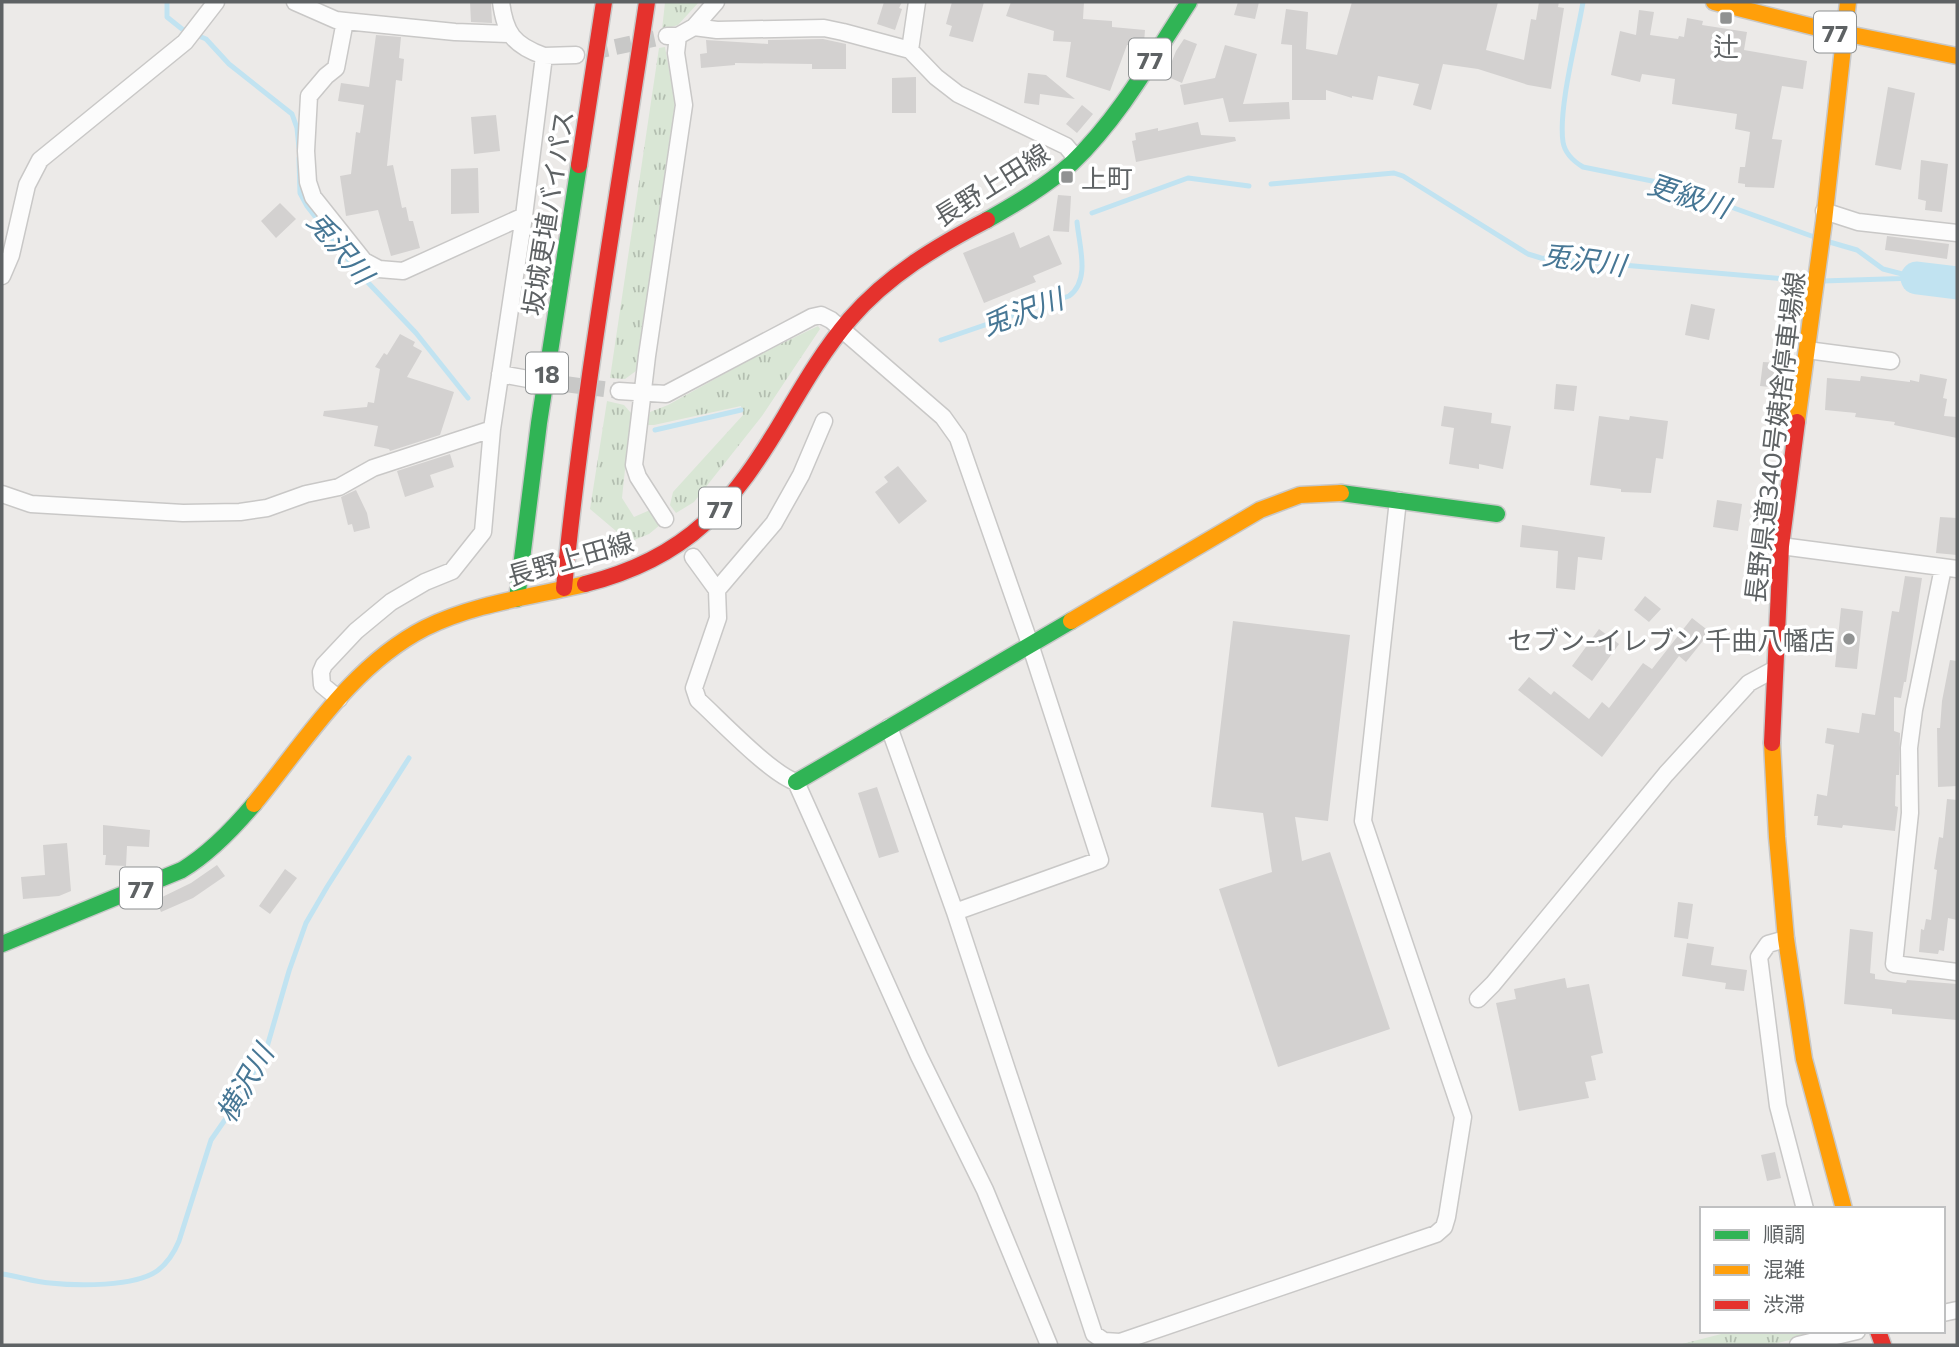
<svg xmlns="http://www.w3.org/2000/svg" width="1959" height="1347" font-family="Commissioner,'Noto Sans JP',sans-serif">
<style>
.grass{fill:url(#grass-tufts)}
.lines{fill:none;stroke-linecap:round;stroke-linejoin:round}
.stream{stroke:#c1e3f1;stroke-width:5}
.river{stroke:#c1e3f1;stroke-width:33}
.building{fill:#d3d1d0}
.street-tunnel{stroke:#c8c8c7;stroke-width:16;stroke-dasharray:16 8;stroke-linecap:butt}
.street-casing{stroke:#c9c8c7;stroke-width:19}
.fast-casing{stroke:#c8c8c8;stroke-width:19}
.slow-casing{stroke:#c8c8c8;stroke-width:19}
.jam-casing{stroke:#c8c8c8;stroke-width:19}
.street{stroke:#fcfcfc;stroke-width:16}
.fast{stroke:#30b455;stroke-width:16}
.slow{stroke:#ff9f0a;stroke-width:16}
.jam{stroke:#e5322d;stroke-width:16}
.poi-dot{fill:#909292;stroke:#fff;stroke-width:2.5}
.labels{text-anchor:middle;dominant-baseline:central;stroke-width:7;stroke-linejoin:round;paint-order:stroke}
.shield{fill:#fff;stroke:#8e9192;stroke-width:2}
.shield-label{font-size:24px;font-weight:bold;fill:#5e6264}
.poi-label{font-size:26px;fill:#5e6264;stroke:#fff}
.street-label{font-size:26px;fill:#5e6264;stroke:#fff}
.water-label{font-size:28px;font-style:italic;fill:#477795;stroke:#fff}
</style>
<defs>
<pattern id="grass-tufts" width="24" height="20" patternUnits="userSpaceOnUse" patternTransform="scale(1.75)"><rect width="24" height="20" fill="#d9e6d5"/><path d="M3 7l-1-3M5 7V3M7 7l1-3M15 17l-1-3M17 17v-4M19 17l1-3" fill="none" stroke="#b3beb0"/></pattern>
</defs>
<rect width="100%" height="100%" fill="#eceae8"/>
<path class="grass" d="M 665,2 L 699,2 L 678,25 L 662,30 Z
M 665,47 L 675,103 L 636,371 L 625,379 L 610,378 L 659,48 Z
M 818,326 L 820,329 L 762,416 L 694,502 L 676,513 L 670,505 L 673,492 L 743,415 L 741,406 L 654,425 L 648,425 L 650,412 L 668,405 L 760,354 Z
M 607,401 L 624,405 L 631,413 L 622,498 L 634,517 L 650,510 L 660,525 L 649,534 L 629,542 L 590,509 Z
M 1733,1331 L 1824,1331 L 1770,1345 L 1678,1345 Z"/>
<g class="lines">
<path class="stream" d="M 167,2 L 167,17 L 182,29 L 206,39 L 229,64 L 292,114 L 297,128 L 299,148
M 1583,2 C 1577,38 1558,108 1563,142 C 1565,154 1573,161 1583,167 L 1667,184 L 1817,238
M 299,158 L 300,193 L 307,206 L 357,271 L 416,333 L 468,398
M 1271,184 L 1394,173 L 1403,176 L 1528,254 L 1541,258 L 1809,281
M 1092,213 L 1188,178 L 1249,186
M 1826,241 L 1857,250 L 1883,269 L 1910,276
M 1822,281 L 1917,278
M 941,340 L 1069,296 C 1091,280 1079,245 1077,222
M 655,430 L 741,410
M 2,1274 C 18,1276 34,1282 50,1283 C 77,1286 134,1287 157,1271 C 168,1263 174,1253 179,1241 L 211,1140 L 238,1101 L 267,1047 L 289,971 L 306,923 L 327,887 L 409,758"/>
<path class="river" d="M 1917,278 L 1957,283"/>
</g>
<path class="building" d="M 470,2 L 491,2 L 492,23 L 471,22 Z
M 884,2 L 902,2 L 899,8 L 902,9 L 895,30 L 877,24 Z
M 952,2 L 984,2 L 973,42 L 949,36 L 952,26 L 946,24 Z
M 1011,2 L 1084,2 L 1083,19 L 1112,21 L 1112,27 L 1145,30 L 1144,43 L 1142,46 L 1127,45 L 1110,91 L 1066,77 L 1071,42 L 1053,41 L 1054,31 L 1006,16 Z
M 1238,2 L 1259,2 L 1255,19 L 1234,15 Z
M 1352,2 L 1498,2 L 1486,50 L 1524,60 L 1531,19 L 1536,20 L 1539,2 L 1559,2 L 1558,7 L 1564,8 L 1551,89 L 1528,85 L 1478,69 L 1443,64 L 1431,110 L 1413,105 L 1419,84 L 1378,76 L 1373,100 L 1352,96 L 1352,98 L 1326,90 L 1326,100 L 1292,100 L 1292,45 L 1281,44 L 1286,9 L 1308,12 L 1306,49 L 1337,55 Z
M 1639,10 L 1654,12 L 1650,35 L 1678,39 L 1679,36 L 1684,37 L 1687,18 L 1703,21 L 1702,25 L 1747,32 L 1744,50 L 1807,61 L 1803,89 L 1782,86 L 1772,139 L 1782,140 L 1774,188 L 1745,187 L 1745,184 L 1738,183 L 1740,167 L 1745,167 L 1750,132 L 1735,129 L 1737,114 L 1672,104 L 1675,79 L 1642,74 L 1640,82 L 1611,75 L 1620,31 L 1636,35 Z
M 376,35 L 401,37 L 399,58 L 404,59 L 402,81 L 396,80 L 387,166 L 393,165 L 402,208 L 406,207 L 409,221 L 413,221 L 420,248 L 391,256 L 378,210 L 346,216 L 340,176 L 351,174 L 356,132 L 360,133 L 364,105 L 338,101 L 341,83 L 369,87 Z
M 823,39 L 846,44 L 846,69 L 812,69 L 812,64 L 735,63 L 735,65 L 701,68 L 700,54 L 707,53 L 706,40 L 768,44 L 768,40 Z
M 1184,39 L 1197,44 L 1182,83 L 1166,76 L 1176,51 Z
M 1225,45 L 1257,54 L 1243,104 L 1289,102 L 1290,119 L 1229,122 L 1223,98 L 1184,105 L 1180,85 L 1215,78 Z
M 1028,73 L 1046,75 L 1075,99 L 1040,94 L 1039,105 L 1024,103 Z
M 916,77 L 916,113 L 892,113 L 892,78 Z
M 1888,87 L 1915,93 L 1901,170 L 1875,165 Z
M 1082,105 L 1093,114 L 1077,133 L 1066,124 Z
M 496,115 L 500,151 L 474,154 L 471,117 Z
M 1198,122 L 1201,135 L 1235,137 L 1236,141 L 1136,162 L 1132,141 L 1136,140 L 1135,133 L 1158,128 L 1158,131 Z
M 1921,160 L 1948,164 L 1942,212 L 1925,210 L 1926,201 L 1918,199 Z
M 478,168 L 479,213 L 451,214 L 451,169 Z
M 1058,195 L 1071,196 L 1069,232 L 1053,231 Z
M 280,203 L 296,219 L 276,238 L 261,221 Z
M 1014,232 L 1020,248 L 1049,235 L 1062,264 L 1033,276 L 1036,282 L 984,303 L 963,253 Z
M 1887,236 L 1949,244 L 1947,259 L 1885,250 Z
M 1691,304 L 1715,309 L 1709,340 L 1685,335 Z
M 400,334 L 415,342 L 413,346 L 422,351 L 407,377 L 454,392 L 440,435 L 390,451 L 389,449 L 374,446 L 378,426 L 323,416 L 324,411 L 367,407 L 368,402 L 374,403 L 380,369 L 375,367 L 384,353 L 387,355 Z
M 1763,362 L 1781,363 L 1778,388 L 1760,386 Z
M 1920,374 L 1947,379 L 1943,398 L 1947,399 L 1944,416 L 1957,417 L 1957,438 L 1894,425 L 1895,422 L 1855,417 L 1856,413 L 1825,410 L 1827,378 L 1860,381 L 1861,376 L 1910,382 L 1910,380 L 1919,382 Z
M 1556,384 L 1577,386 L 1574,411 L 1554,409 Z
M 1444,406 L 1492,413 L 1491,423 L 1511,426 L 1503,469 L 1479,464 L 1479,469 L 1449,464 L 1454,428 L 1441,426 Z
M 1599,416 L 1629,420 L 1630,416 L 1668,421 L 1663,459 L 1656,458 L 1651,493 L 1621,492 L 1621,489 L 1590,485 Z
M 450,454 L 454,467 L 430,475 L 434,487 L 405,497 L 397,471 Z
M 898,466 L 927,501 L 899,524 L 875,492 L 888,482 L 884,477 Z
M 356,490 L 367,513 L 370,528 L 354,532 L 352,524 L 348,525 L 341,497 Z
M 1717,500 L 1742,504 L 1738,531 L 1713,527 Z
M 1940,517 L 1957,518 L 1957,555 L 1936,553 Z
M 1522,525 L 1605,537 L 1602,560 L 1578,557 L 1575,590 L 1556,588 L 1558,551 L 1520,547 Z
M 1905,576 L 1922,578 L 1906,682 L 1904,682 L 1901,698 L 1894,697 L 1894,731 L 1900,733 L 1899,775 L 1896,775 L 1895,806 L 1898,807 L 1895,831 L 1843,825 L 1842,828 L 1817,825 L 1818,816 L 1814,816 L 1817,794 L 1827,796 L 1834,745 L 1825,743 L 1827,728 L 1859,733 L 1862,713 L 1875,715 L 1892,611 L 1899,612 Z
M 1645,596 L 1661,609 L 1649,622 L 1634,610 Z
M 1841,608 L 1863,611 L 1857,669 L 1835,667 Z
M 1692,618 L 1710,632 L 1686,662 L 1679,656 L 1602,757 L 1518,690 L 1529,677 L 1551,695 L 1554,691 L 1589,719 L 1602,702 L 1609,708 L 1643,663 L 1652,669 Z
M 1233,621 L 1350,635 L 1328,821 L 1295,817 L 1302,861 L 1330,852 L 1390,1029 L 1278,1067 L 1219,889 L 1272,872 L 1263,813 L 1211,807 Z
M 1599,629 L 1619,644 L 1592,681 L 1572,666 Z
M 1950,660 L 1957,661 L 1957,786 L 1938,787 L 1937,728 L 1940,728 L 1942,701 Z
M 877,787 L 899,852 L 879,858 L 858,793 Z
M 1947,799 L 1957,800 L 1957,920 L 1948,918 L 1944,951 L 1939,950 L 1938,954 L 1919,952 L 1921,929 L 1924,930 L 1926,919 L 1931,920 L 1937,870 L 1934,869 L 1939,837 L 1943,838 Z
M 103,825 L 150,830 L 149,847 L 127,846 L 126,866 L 105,865 L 106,855 L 103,855 Z
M 67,843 L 71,891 L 59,896 L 23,899 L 21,877 L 45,875 L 43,845 Z
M 217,865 L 225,876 L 193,898 L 161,912 L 156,900 L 191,883 Z
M 285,869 L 297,878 L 270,914 L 259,906 Z
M 1678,902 L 1693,904 L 1688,939 L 1674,937 Z
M 1850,929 L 1873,932 L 1870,973 L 1875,974 L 1875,979 L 1906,983 L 1907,980 L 1957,984 L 1957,1020 L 1892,1014 L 1892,1009 L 1844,1004 Z
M 1687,943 L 1714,947 L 1711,965 L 1747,970 L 1744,991 L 1725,989 L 1726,983 L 1682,976 Z
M 1565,978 L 1567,988 L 1589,984 L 1603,1053 L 1591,1056 L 1596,1080 L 1585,1082 L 1589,1098 L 1519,1111 L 1496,1003 L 1516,999 L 1514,989 Z
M 1775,1152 L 1781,1178 L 1767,1181 L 1761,1155 Z"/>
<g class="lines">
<path class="street-tunnel" d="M 592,52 L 667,36
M 541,381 L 619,391"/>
<g class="street-casing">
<path id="street" d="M 295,2 L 336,20 L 345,21 L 455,32 L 508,34
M 345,21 L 336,68 L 326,76 L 309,96 L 306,151 L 308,182 L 313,197 L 364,261 L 379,269 L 403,271 L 524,216
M 694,27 L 716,2
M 667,36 L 678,36 L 694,27 L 717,30 L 824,28 L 843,32 L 910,50 L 936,77 L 958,94 L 1066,146 L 1076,158
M 910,50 L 917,2
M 544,56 L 576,55
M 1824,211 L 1858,222 L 1957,233
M 2,276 L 11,255 L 27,185 L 40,160 L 185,42 L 216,2
M 1807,350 L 1891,361
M 500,374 L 528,379
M 619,391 L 666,394 L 812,317 L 821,315 L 831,320 L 943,417 L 958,438 L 1030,644 L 1100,860 L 955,912
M 2,494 L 31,504 L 183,513 L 240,512 L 267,508 L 306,494 L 339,487 L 373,468 L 492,429
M 665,519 L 638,477 L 634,465 L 647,356 L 684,105 L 676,53 L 678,36
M 1781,546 L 1957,569
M 693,557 L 717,590 L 718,618 L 694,688 L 698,700 C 720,720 771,774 796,782 L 919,1056 L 985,1190 L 1049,1345
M 1943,568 L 1914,710 L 1909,748 L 1910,813 L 1894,964 L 1957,972
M 717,590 L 774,523 L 801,475 L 824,421
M 339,699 L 322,685 L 321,672 L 324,665 L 356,631 L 391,602 L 425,582 L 452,571 L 483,532 L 492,429 L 524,216 L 544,56 C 513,45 505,33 501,2
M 889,727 L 955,912 L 1094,1334 L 1104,1341 L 1120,1342 L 1436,1234 L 1444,1227 L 1447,1217 L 1463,1117 L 1363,821 L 1398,500
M 1786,939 L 1768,944 L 1759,957 L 1778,1106 L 1805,1209
M 1478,999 L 1493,984 L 1666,774 L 1749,683 L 1775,669
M 1943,1313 L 1957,1310
M 1798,1345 L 1857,1331"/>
</g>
<g class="fast-casing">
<path id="fast" d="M 987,220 C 1017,203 1046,186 1072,163 C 1120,117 1153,57 1189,2
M 1341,493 L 1497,514
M 517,599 L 539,423 L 579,165
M 796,782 L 1071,621
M 2,944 L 182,870 C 210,853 233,829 254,804"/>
</g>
<g class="slow-casing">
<path id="slow" d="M 1714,2 L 1818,28 L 1957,56
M 1797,422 L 1824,221 L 1848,2
M 1071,621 L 1260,510 L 1300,495 L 1341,493
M 1772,743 L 1777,837 L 1786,939 L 1804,1059 L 1844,1209
M 254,804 C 305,742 351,666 425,628 C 475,603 532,597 585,584"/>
</g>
<g class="jam-casing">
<path id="jam" d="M 579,165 L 604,2
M 585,584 C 689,558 733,504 785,416 C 805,382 825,348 850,319 C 888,275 937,246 987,220
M 564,588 C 583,392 618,197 647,2
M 1772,743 L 1781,546 L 1797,422
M 1878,1331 L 1883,1345"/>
</g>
<use href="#street" class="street"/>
<use href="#fast" class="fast"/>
<use href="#slow" class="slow"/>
<use href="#jam" class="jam"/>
</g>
<g class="poi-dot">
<rect x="1719" y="11" width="14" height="14" rx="3.5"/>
<rect x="1060" y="170" width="14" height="14" rx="3.5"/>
<circle cx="1849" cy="639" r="7"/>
</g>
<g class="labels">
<g class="shield">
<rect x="1814" y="11.5" width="42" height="41" rx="5"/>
<rect x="1129" y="38.5" width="42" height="41" rx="5"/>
<rect x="526" y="352.5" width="42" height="41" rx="5"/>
<rect x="699" y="487.5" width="42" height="41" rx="5"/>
<rect x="120" y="867.5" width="42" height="41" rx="5"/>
</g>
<g class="shield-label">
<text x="1835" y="32">77</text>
<text x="1150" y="59">77</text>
<text x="547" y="373">18</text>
<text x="720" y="508">77</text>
<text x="141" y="888">77</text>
</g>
<g class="poi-label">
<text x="1726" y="45">辻</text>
<text x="1081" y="177" text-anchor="start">上町</text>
<text x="1835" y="639" text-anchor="end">セブン-イレブン 千曲八幡店</text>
</g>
<g class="street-label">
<text transform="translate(991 184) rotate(-32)">長野上田線</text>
<text transform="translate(547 213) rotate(-81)">坂城更埴バイパス</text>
<text transform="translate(1774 437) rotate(-83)">長野県道340号姨捨停車場線</text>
<text transform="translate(570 558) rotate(-16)">長野上田線</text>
</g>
<g class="water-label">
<text transform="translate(1689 195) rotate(18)">更級川</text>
<text transform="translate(341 247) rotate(50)">兎沢川</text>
<text transform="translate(1584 259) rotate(8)">兎沢川</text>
<text transform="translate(1022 311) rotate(-20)">兎沢川</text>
<text transform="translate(244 1083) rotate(-60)">横沢川</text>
</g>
</g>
<rect width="1959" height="1347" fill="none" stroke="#5e6264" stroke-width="7"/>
<rect x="1700" y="1207" width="245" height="126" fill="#ffffff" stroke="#bfc0c1" stroke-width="2"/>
<rect x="1714" y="1230" width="35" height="10" fill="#30b455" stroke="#bfc0c1" stroke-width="2"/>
<text x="1763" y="1242" font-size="21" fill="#5e6264">順調</text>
<rect x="1714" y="1265" width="35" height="10" fill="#ff9f0a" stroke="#bfc0c1" stroke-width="2"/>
<text x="1763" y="1277" font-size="21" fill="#5e6264">混雑</text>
<rect x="1714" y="1300" width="35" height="10" fill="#e5322d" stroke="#bfc0c1" stroke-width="2"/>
<text x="1763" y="1312" font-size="21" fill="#5e6264">渋滞</text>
</svg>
